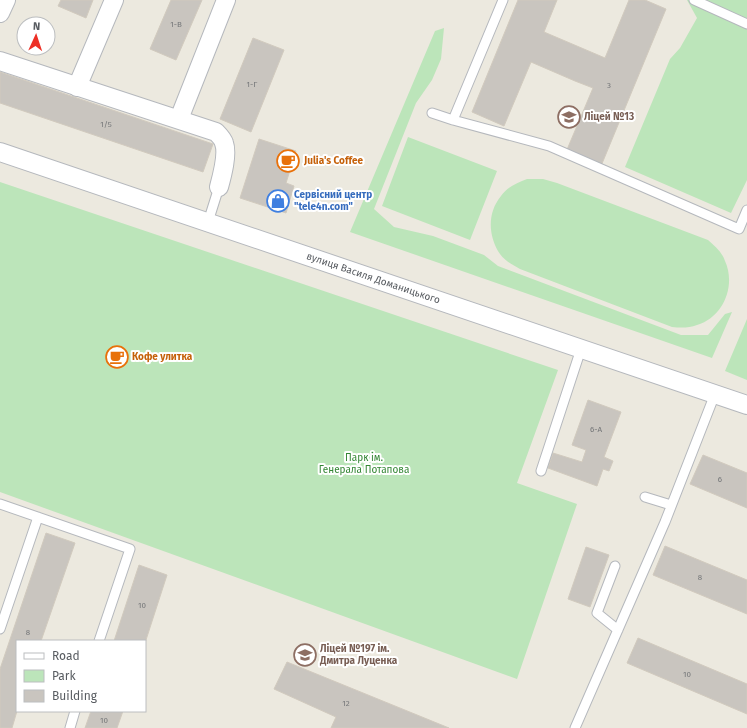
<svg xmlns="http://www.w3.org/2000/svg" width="747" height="728" font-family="'Fira Sans',sans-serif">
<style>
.green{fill:#bce5ba}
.building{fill:#c9c5bf;stroke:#d1cabe}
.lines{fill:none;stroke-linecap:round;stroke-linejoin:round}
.service-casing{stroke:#b5b8bd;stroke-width:11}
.minor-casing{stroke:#b5b8bd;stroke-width:20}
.service{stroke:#fff;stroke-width:9}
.minor{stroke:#fff;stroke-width:18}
.labels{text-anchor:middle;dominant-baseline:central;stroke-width:4;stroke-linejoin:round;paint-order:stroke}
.number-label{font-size:8px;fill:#747678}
.education-label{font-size:10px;font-weight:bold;fill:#785e54;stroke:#fff;text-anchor:start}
.food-label{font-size:10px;font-weight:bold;fill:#c56008;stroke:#fff;text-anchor:start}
.shop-label{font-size:10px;font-weight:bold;fill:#366cbe;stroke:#fff;text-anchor:start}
.street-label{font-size:10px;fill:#585c61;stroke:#fff}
.park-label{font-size:10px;fill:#338634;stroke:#fff}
</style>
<rect width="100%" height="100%" fill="#ece9df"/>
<path class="green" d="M 687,0 L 747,0 L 747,180 L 731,213 L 625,167 L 670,59 L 680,48 L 697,18 Z
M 444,28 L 441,59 L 432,80 L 416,103 L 374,209 L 394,227 L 433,236 L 484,255 L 498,266 L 681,335 L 708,335 L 725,314 L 732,312 L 712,358 L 350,232 L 435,31 Z
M 408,137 L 497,171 L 470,240 L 382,206 Z
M 527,179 L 543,179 L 557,183 L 708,240 C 715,246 722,252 725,261 C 736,285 724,317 697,325 C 689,328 681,328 672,327 L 520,269 C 513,265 505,261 500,254 C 488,236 487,213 501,196 C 507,187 517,183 527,179 Z
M 0,182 L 558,370 L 517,483 L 577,504 L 517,679 L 0,492 Z
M 747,319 L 747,380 L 725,371 Z"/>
<path class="building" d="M 61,0 L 93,0 L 86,18 L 58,6 Z
M 171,0 L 202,0 L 176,60 L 150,49 Z
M 518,0 L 557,0 L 544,32 L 605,58 L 629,0 L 645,0 L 666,9 L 601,166 L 566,152 L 593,88 L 575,81 L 531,62 L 504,126 L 472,112 Z
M 253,38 L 284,50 L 251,132 L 220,119 Z
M 0,72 L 213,144 L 203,172 L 0,103 Z
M 259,139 L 296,151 L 286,183 L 294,186 L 286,213 L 240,198 Z
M 588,400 L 621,412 L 604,457 L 613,461 L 609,471 L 603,469 L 597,486 L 548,468 L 553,453 L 582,462 L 586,450 L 572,445 Z
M 703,455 L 747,473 L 747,508 L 690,484 Z
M 46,533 L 75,543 L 41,641 L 17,641 L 17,711 L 12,728 L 0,728 L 0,669 Z
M 665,546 L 747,580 L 747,614 L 653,575 Z
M 586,547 L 609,555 L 590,607 L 568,599 Z
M 139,565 L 167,575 L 145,643 L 145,641 L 114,641 Z
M 638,638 L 747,684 L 747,714 L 627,663 Z
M 287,662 L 449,728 L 331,728 L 336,717 L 274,689 Z
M 91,711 L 123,711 L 117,728 L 85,728 Z"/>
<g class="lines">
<g class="service-casing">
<path id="service" d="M 694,0 L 747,24
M 432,113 L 453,120 L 549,146 L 739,229 L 747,210
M 453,120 L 503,0
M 208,222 L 219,187
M 541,471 L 581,349
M 645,497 L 671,505
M 0,504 L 130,549 L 99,641
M 615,566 L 597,613 L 618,630
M 0,629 L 38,517
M 70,728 L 75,711
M 575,728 L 665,522 L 715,394"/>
</g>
<g class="minor-casing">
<g id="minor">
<path d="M 0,13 L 6,0"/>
<path d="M 0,61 L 216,132 C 219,135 223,139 224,143 C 228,154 222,176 219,187"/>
<path d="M 77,87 L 114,0"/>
<path d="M 179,119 L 226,0"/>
<path id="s1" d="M 0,152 L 747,405"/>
</g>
</g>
<use href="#service" class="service"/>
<use href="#minor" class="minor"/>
</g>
<defs>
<g id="school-ring" transform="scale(1.15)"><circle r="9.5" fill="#fff" stroke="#8d6e63" stroke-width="1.5"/><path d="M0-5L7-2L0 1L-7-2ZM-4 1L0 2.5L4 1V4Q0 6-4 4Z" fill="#8d6e63"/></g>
<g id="cafe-ring" transform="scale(1.15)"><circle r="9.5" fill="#fff" stroke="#e8710a" stroke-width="1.5"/><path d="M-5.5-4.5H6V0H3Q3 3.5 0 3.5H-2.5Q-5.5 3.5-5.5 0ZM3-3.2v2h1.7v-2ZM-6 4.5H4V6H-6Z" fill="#e8710a"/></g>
<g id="shop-ring" transform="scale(1.15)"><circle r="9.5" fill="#fff" stroke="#3f7fe0" stroke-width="1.5"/><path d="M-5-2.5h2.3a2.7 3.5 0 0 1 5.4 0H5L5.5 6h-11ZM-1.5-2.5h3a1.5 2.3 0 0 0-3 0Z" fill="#3f7fe0"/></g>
</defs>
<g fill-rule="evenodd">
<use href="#school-ring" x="569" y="117"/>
<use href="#cafe-ring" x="288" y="161"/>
<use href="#shop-ring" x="278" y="201"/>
<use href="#cafe-ring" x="117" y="357"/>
<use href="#school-ring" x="305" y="655"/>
</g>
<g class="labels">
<g class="number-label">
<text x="176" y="24">1-В</text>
<text x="252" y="84">1-Г</text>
<text x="609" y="85">3</text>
<text x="106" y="124">1/5</text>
<text x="596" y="429">6-А</text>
<text x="720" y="479">6</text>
<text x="700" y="577">8</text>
<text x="142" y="605">10</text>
<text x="28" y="632">8</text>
<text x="687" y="674">10</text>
<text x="346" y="703">12</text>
<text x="104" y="720">10</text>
</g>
<g class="education-label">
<text x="584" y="117">Ліцей №13</text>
<text x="320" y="649">Ліцей №197 ім.<tspan x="320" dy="12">Дмитра Луценка</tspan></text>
</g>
<g class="food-label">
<text x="304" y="161">Julia's Coffee</text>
<text x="132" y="357">Кофе улитка</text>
</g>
<g class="shop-label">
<text x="294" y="195">Сервісний центр<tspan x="294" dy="12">"tele4n.com"</tspan></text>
</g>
<g class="street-label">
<text stroke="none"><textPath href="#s1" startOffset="394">вулиця Василя Доманицького</textPath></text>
</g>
<g class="park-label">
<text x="364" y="458">Парк ім.<tspan x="364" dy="12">Генерала Потапова</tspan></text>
</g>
</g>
<rect x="16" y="640" width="130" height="72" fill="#ffffff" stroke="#bcbec0"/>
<rect x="24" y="653" width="20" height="6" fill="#ffffff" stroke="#bcbec0"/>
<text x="52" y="660" font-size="12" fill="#585c61">Road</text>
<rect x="24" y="670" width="20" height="12" fill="#bce5ba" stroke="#bcbec0"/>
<text x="52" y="680" font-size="12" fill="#585c61">Park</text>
<rect x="24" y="690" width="20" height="12" fill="#c9c5bf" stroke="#bcbec0"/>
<text x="52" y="700" font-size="12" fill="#585c61">Building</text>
<g transform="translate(36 36) rotate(3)"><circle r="19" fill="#ffffff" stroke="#bcbec0"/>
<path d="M0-3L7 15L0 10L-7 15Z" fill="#ed2f25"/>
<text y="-6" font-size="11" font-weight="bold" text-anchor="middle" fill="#585c61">N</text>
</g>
</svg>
